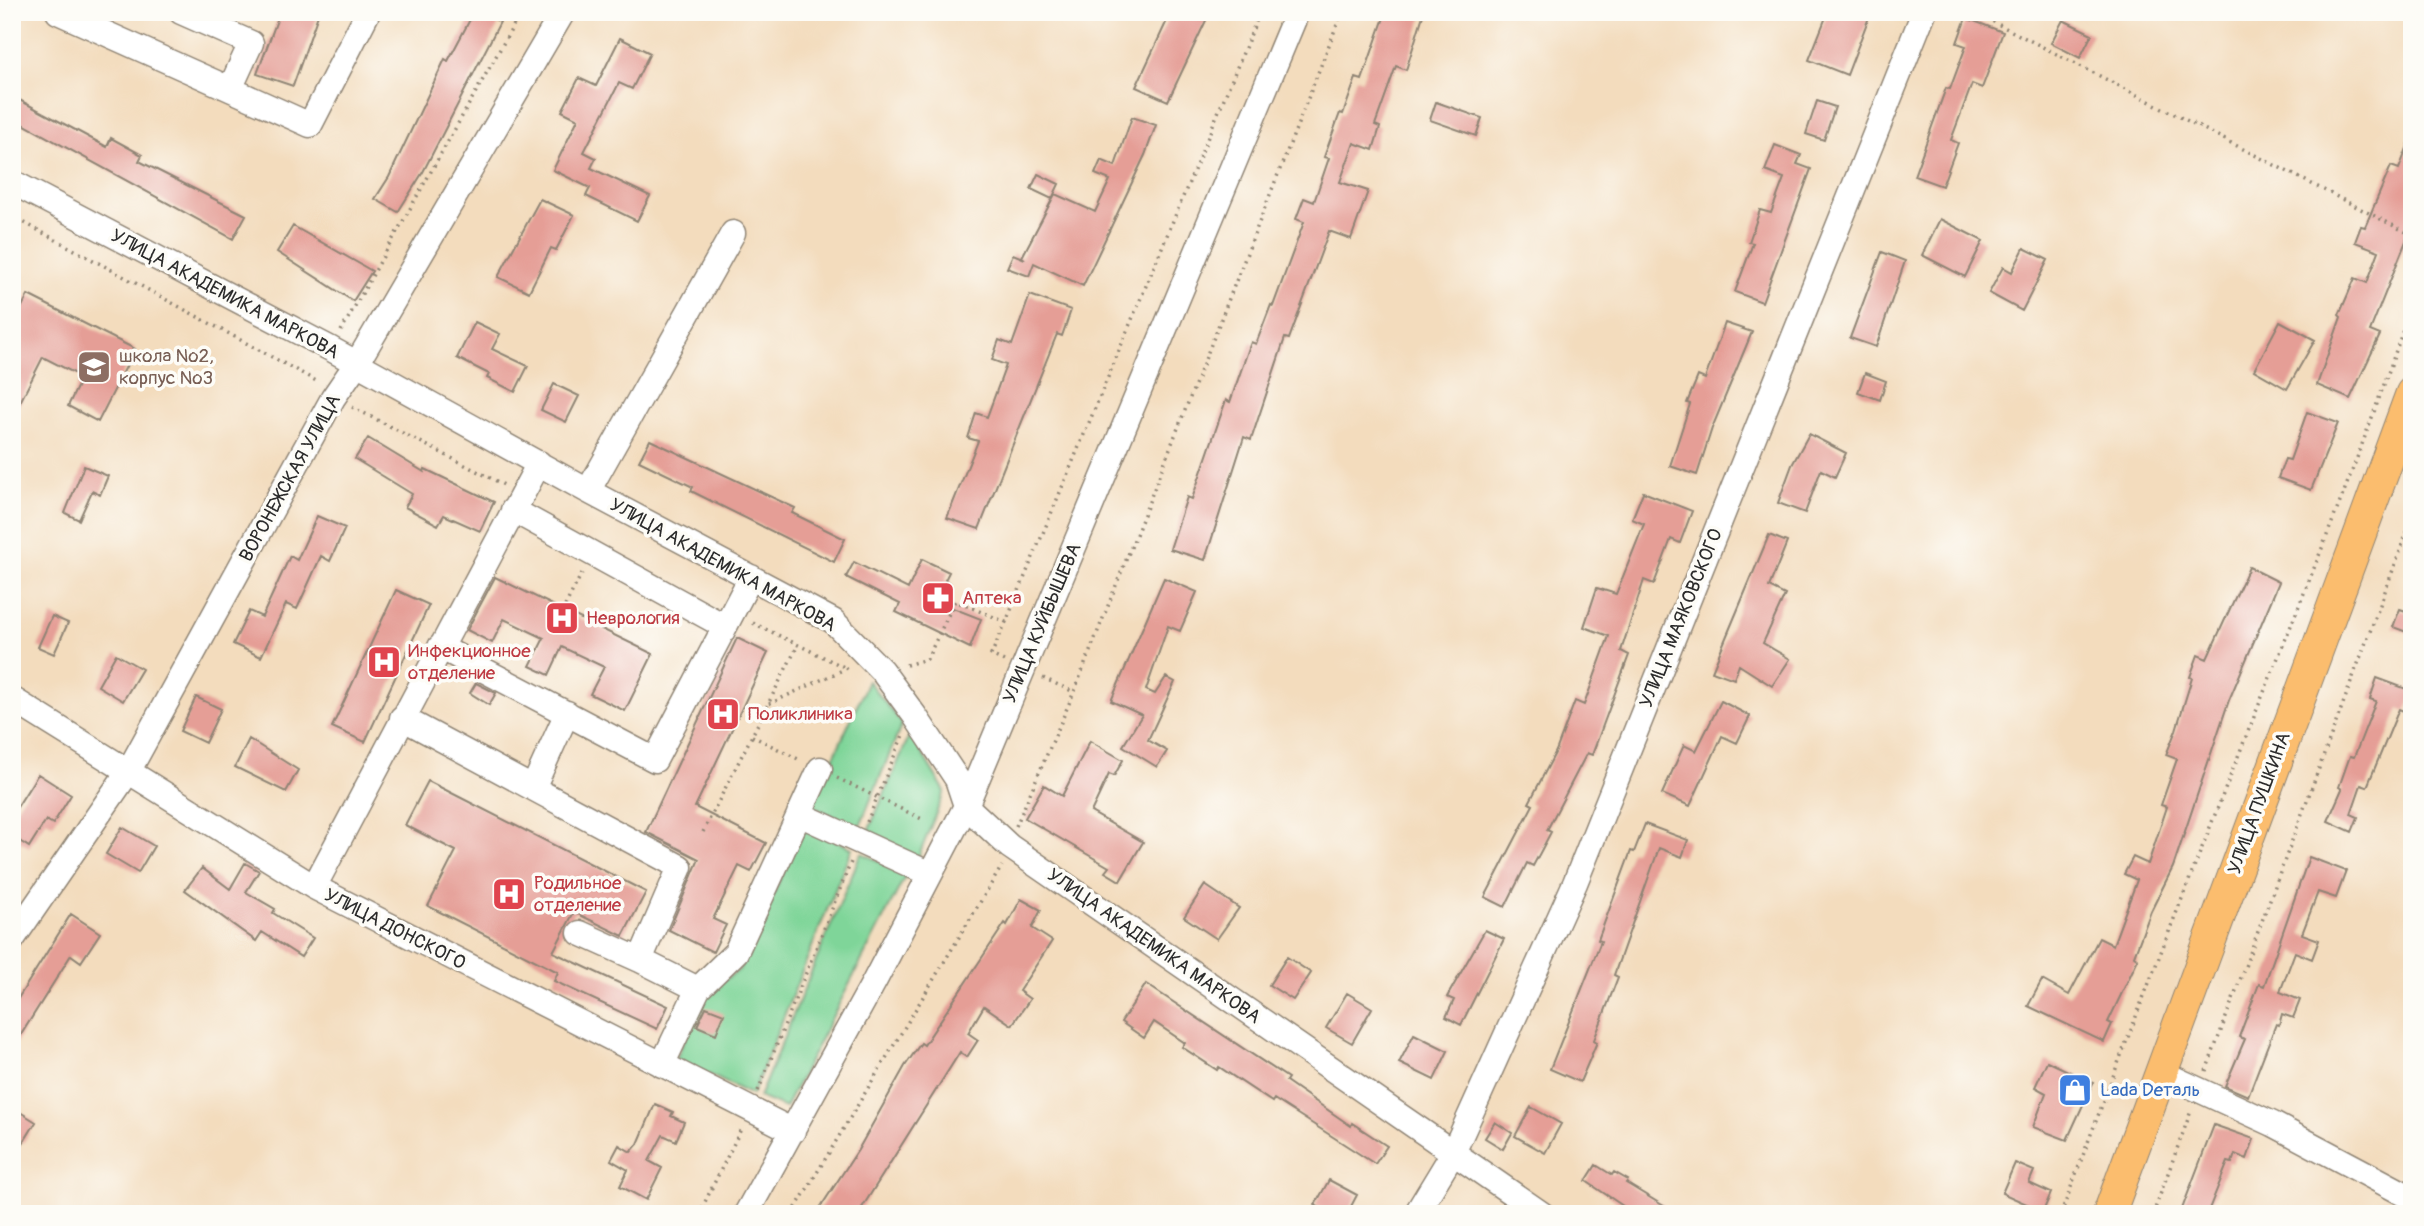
<svg xmlns="http://www.w3.org/2000/svg" width="2424" height="1226" font-family="Pangolin,sans-serif">
<style>
.green{fill:#7fd599;stroke:#558062;stroke-width:2}
.building{fill:#e59e96}
.lines{fill:none;stroke-linecap:round;stroke-linejoin:round}
.minor-casing{stroke:#8f8474;stroke-width:27}
.major-casing{stroke:#8f8474;stroke-width:34}
.path{stroke:#8f8474;stroke-width:3.5;stroke-dasharray:2 5;stroke-linecap:butt}
.minor{stroke:#fff;stroke-width:24}
.major{stroke:#fbbd6e;stroke-width:32}
.labels{text-anchor:middle;dominant-baseline:central;stroke-width:7;stroke-linejoin:round;paint-order:stroke}
.street-label{font-size:19px;fill:#2b2b2b;stroke:#fdfcf7}
.education-label{font-size:19px;fill:#785e54;stroke:#fdfcf7;text-anchor:start}
.health-label{font-size:19px;fill:#be3a42;stroke:#fdfcf7;text-anchor:start}
.shop-label{font-size:19px;fill:#366cbe;stroke:#fdfcf7;text-anchor:start}
</style>
<rect width="100%" height="100%" fill="#fdfcf7"/>
<filter id="ink" filterUnits="userSpaceOnUse"><feTurbulence type="fractalNoise" baseFrequency=".0143" numOctaves="2"/><feDisplacementMap in="SourceGraphic" scale="14" xChannelSelector="R" yChannelSelector="G"/><feConvolveMatrix kernelMatrix="1 2 1 2 8 2 1 2 1" color-interpolation-filters="sRGB"/></filter>
<filter id="wash" filterUnits="userSpaceOnUse"><feTurbulence type="fractalNoise" baseFrequency=".00686" numOctaves="4" result="noise"/><feDisplacementMap in="SourceGraphic" scale="28" xChannelSelector="R" yChannelSelector="G"/><feGaussianBlur stdDeviation="1.57" result="paint"/><feColorMatrix in="noise" values="0 0 0 0 0 0 0 0 0 0 0 0 0 0 0 0 0 1.4 0 .05"/><feComposite in="paint" operator="in"/></filter>
<g filter="url(#wash)">
<rect width="100%" height="100%" fill="#f3dcbd"/>
<path class="green" d="M 868,681 L 902,724 L 859,828 L 812,806 Z
M 910,734 L 945,791 L 918,858 L 867,834 Z
M 804,826 L 852,848 L 752,1095 L 676,1059 L 705,993 L 739,970 Z
M 861,853 L 907,873 L 785,1108 L 759,1097 Z"/>
<g id="blocks">
<path class="building" d="M 280,12 L 319,12 L 293,86 L 257,74 Z
M 474,12 L 481,12 L 500,22 L 423,172 L 398,212 L 375,199 L 389,177 L 445,59 L 448,61 Z
M 1171,12 L 1210,12 L 1168,101 L 1136,87 Z
M 1386,12 L 1424,12 L 1406,70 L 1396,66 L 1375,125 L 1380,127 L 1373,150 L 1354,143 L 1340,182 L 1368,191 L 1351,239 L 1329,231 L 1289,339 L 1285,338 L 1251,440 L 1244,437 L 1205,560 L 1170,549 L 1187,497 L 1192,499 L 1226,400 L 1230,402 L 1251,342 L 1256,344 L 1271,305 L 1273,306 L 1304,222 L 1296,219 L 1304,198 L 1314,202 L 1329,158 L 1324,157 L 1340,113 L 1343,114 L 1356,78 L 1362,80 Z
M 1828,12 L 1871,12 L 1847,75 L 1809,60 Z
M 1966,18 L 2003,32 L 1982,88 L 1972,84 L 1951,140 L 1958,143 L 1942,186 L 1914,176 L 1946,88 L 1950,89 L 1966,46 L 1957,43 Z
M 2063,20 L 2092,34 L 2080,58 L 2051,43 Z
M 620,38 L 650,53 L 632,89 L 619,83 L 584,152 L 596,158 L 591,168 L 650,196 L 637,221 L 586,196 L 590,188 L 553,170 L 578,119 L 562,111 L 579,78 L 596,86 Z
M 12,96 L 107,147 L 111,138 L 142,155 L 139,161 L 246,215 L 233,239 L 12,118 Z
M 1817,101 L 1835,107 L 1824,140 L 1806,134 Z
M 1436,102 L 1482,118 L 1476,136 L 1430,120 Z
M 1132,117 L 1156,125 L 1145,155 L 1083,286 L 1034,263 L 1029,276 L 1007,268 L 1013,254 L 1025,259 L 1022,257 L 1055,194 L 1095,212 L 1110,180 L 1095,174 L 1101,160 L 1115,166 Z
M 2411,138 L 2412,226 L 2370,331 L 2380,335 L 2350,399 L 2317,385 L 2341,317 L 2339,315 L 2355,278 L 2367,283 L 2379,251 L 2355,242 L 2361,226 L 2365,227 L 2391,166 L 2399,169 Z
M 1775,145 L 1801,155 L 1797,164 L 1811,169 L 1762,302 L 1735,292 L 1753,243 L 1749,242 L 1760,210 L 1771,213 L 1784,178 L 1765,171 Z
M 1038,174 L 1059,184 L 1052,199 L 1031,189 Z
M 540,199 L 574,215 L 556,250 L 551,248 L 529,292 L 498,277 Z
M 1940,219 L 1983,241 L 1965,277 L 1922,255 Z
M 293,226 L 372,271 L 353,301 L 277,252 Z
M 2024,248 L 2048,260 L 2022,311 L 1989,293 L 2003,267 L 2012,272 Z
M 1882,252 L 1905,261 L 1876,347 L 1850,338 Z
M 28,295 L 135,349 L 98,422 L 68,406 L 82,377 L 43,357 L 12,418 L 12,326 Z
M 1030,295 L 1071,310 L 1062,336 L 1057,334 L 979,529 L 947,518 L 978,441 L 968,438 L 976,413 L 987,417 L 1006,365 L 992,360 L 999,340 L 1012,345 Z
M 2280,321 L 2315,340 L 2287,389 L 2254,370 Z
M 475,322 L 500,334 L 492,349 L 528,366 L 515,392 L 487,378 L 489,374 L 457,358 Z
M 1725,323 L 1752,332 L 1712,428 L 1697,475 L 1670,466 L 1690,404 L 1687,403 L 1698,376 L 1705,379 Z
M 1865,373 L 1886,381 L 1880,400 L 1858,392 Z
M 554,384 L 579,396 L 566,422 L 541,410 Z
M 2307,412 L 2338,423 L 2311,490 L 2278,478 L 2285,459 L 2290,460 Z
M 1809,434 L 1846,453 L 1835,477 L 1821,470 L 1805,513 L 1778,503 L 1792,465 Z
M 368,438 L 424,472 L 425,469 L 494,502 L 480,531 L 444,515 L 438,525 L 405,507 L 412,494 L 355,459 Z
M 650,440 L 795,508 L 792,513 L 845,539 L 834,562 L 691,491 L 693,487 L 639,461 Z
M 84,466 L 108,476 L 100,495 L 92,491 L 79,520 L 65,513 Z
M 1643,492 L 1692,511 L 1680,543 L 1671,539 L 1654,584 L 1644,580 L 1621,651 L 1629,655 L 1592,755 L 1587,753 L 1547,830 L 1551,832 L 1533,866 L 1527,863 L 1505,907 L 1485,897 L 1533,805 L 1529,803 L 1556,751 L 1575,701 L 1584,705 L 1609,636 L 1584,627 L 1597,588 L 1616,594 L 1644,524 L 1632,519 Z
M 317,516 L 345,528 L 330,561 L 321,556 L 297,609 L 286,604 L 261,657 L 233,644 L 249,611 L 262,617 L 290,556 L 297,560 Z
M 1769,535 L 1787,542 L 1769,587 L 1785,595 L 1763,643 L 1790,659 L 1772,686 L 1739,665 L 1734,679 L 1712,671 Z
M 922,559 L 949,572 L 945,580 L 950,583 L 940,603 L 981,619 L 970,648 L 896,612 L 900,604 L 846,577 L 854,562 L 908,589 Z
M 2249,567 L 2279,582 L 2229,700 L 2173,867 L 2151,911 L 2134,956 L 2138,959 L 2108,1022 L 2112,1024 L 2104,1042 L 2028,1006 L 2042,980 L 2069,995 L 2099,938 L 2113,945 L 2137,880 L 2124,874 L 2133,857 L 2148,864 L 2167,807 L 2161,805 L 2177,759 L 2166,755 L 2176,730 L 2192,678 L 2190,677 L 2198,655 L 2207,659 Z
M 495,577 L 653,654 L 625,711 L 590,694 L 604,667 L 562,647 L 549,675 L 530,666 L 544,638 L 504,619 L 492,643 L 467,630 Z
M 1164,578 L 1197,592 L 1180,631 L 1168,626 L 1146,690 L 1155,694 L 1166,677 L 1175,682 L 1148,740 L 1167,751 L 1157,767 L 1123,746 L 1142,715 L 1111,701 Z
M 396,590 L 429,605 L 365,742 L 332,727 Z
M 2400,609 L 2412,613 L 2412,634 L 2393,627 Z
M 52,616 L 68,623 L 54,654 L 38,647 Z
M 737,638 L 768,653 L 695,807 L 766,843 L 751,872 L 739,866 L 713,919 L 726,925 L 713,952 L 669,930 L 699,859 L 646,832 Z
M 116,654 L 142,669 L 123,701 L 98,686 Z
M 2377,678 L 2412,691 L 2412,697 L 2406,712 L 2399,709 L 2367,787 L 2361,785 L 2351,814 L 2358,817 L 2352,832 L 2328,821 L 2342,789 L 2339,787 L 2350,756 L 2354,757 L 2376,701 L 2370,699 Z
M 476,683 L 496,693 L 489,705 L 470,693 Z
M 196,697 L 221,709 L 205,743 L 180,731 Z
M 1721,701 L 1750,716 L 1737,743 L 1722,736 L 1690,806 L 1662,794 L 1684,745 L 1696,751 Z
M 249,739 L 298,770 L 286,792 L 235,767 Z
M 1090,741 L 1123,760 L 1114,776 L 1109,774 L 1091,812 L 1143,842 L 1120,881 L 1105,872 L 1109,867 L 1025,818 L 1044,785 L 1062,796 Z
M 38,774 L 71,795 L 53,824 L 46,820 L 29,847 L 12,836 L 12,815 Z
M 428,781 L 646,892 L 623,936 L 574,912 L 553,952 L 668,1006 L 657,1029 L 554,981 L 558,972 L 428,906 L 456,851 L 405,825 Z
M 1645,824 L 1688,840 L 1682,857 L 1659,848 L 1614,975 L 1618,977 L 1594,1040 L 1597,1042 L 1580,1082 L 1550,1069 L 1601,941 L 1598,940 L 1631,851 L 1634,852 Z
M 122,827 L 154,846 L 138,873 L 106,854 Z
M 2309,857 L 2346,871 L 2336,898 L 2318,892 L 2302,934 L 2319,940 L 2312,959 L 2295,952 L 2280,992 L 2300,1000 L 2293,1018 L 2282,1014 L 2279,1025 L 2276,1024 L 2248,1096 L 2225,1086 L 2245,1039 L 2239,1037 L 2259,984 L 2264,986 Z
M 245,863 L 259,871 L 246,892 L 275,909 L 273,913 L 313,938 L 301,957 L 262,932 L 256,941 L 185,890 L 202,868 L 230,889 Z
M 1205,885 L 1239,908 L 1217,939 L 1184,917 Z
M 1021,899 L 1041,910 L 1032,928 L 1052,941 L 1019,991 L 1030,999 L 1012,1025 L 984,1006 L 968,1033 L 978,1040 L 967,1057 L 960,1052 L 858,1214 L 816,1214 L 858,1150 L 905,1066 L 921,1043 L 924,1045 L 1005,923 L 1007,925 Z
M 71,914 L 100,933 L 81,962 L 71,955 L 12,1049 L 12,1008 Z
M 1485,930 L 1504,939 L 1461,1025 L 1446,1017 L 1454,1000 L 1447,997 Z
M 1287,957 L 1311,973 L 1293,1000 L 1269,985 Z
M 1146,984 L 1288,1078 L 1286,1081 L 1351,1126 L 1352,1123 L 1387,1146 L 1375,1164 L 1274,1099 L 1272,1102 L 1219,1067 L 1217,1070 L 1182,1047 L 1185,1043 L 1154,1022 L 1144,1038 L 1121,1022 Z
M 1347,993 L 1372,1008 L 1352,1043 L 1326,1028 Z
M 706,1007 L 724,1014 L 716,1034 L 697,1026 Z
M 1414,1034 L 1448,1051 L 1434,1080 L 1399,1063 Z
M 2047,1061 L 2093,1083 L 2067,1140 L 2033,1127 L 2046,1093 L 2035,1087 Z
M 655,1104 L 673,1112 L 671,1116 L 684,1122 L 676,1141 L 663,1135 L 649,1161 L 662,1168 L 646,1200 L 620,1186 L 628,1170 L 611,1160 L 619,1145 L 631,1152 L 638,1144 Z
M 12,1107 L 36,1122 L 23,1143 L 12,1136 Z
M 1531,1107 L 1561,1124 L 1545,1153 L 1515,1136 Z
M 1495,1122 L 1512,1133 L 1503,1149 L 1485,1138 Z
M 2214,1125 L 2254,1139 L 2247,1159 L 2235,1154 L 2232,1163 L 2228,1162 L 2207,1214 L 2192,1214 L 2182,1209 Z
M 2015,1163 L 2034,1171 L 2029,1183 L 2051,1193 L 2042,1214 L 2025,1214 L 2029,1205 L 2002,1193 Z
M 1596,1165 L 1612,1175 L 1614,1172 L 1628,1180 L 1626,1183 L 1677,1214 L 1637,1214 L 1623,1206 L 1586,1181 Z
M 1329,1180 L 1357,1195 L 1347,1214 L 1331,1214 L 1315,1205 Z"/>
</g>
</g>
<g filter="url(#ink)">
<use href="#blocks" fill-opacity="0" stroke="#8f8474" stroke-width="2"/>
<g class="lines">
<g class="minor-casing">
<path id="minor" d="M 58,12 L 230,89 L 251,43 L 181,12
M 230,89 L 310,125 L 368,12
M 12,182 L 331,349 L 588,491 L 833,621 L 882,671 L 915,716 L 957,779 L 966,806 L 1009,846 L 1542,1214
M 588,491 L 733,233
M 513,510 L 724,626
M 440,647 L 655,760 L 751,577
M 12,699 L 314,887 L 793,1131
M 402,718 L 680,867 L 640,960 L 698,989
M 533,788 L 567,713
M 799,814 L 930,874
M 314,887 L 539,463
M 580,933 L 640,960
M 12,940 L 128,772 L 333,398 L 357,363 L 563,12
M 662,1065 L 698,989 L 736,952 L 820,769
M 2160,1072 L 2273,1124 L 2412,1198
M 746,1214 L 874,982 L 966,806 L 1297,12
M 1416,1214 L 1453,1153 L 1575,883 L 1924,12"/>
</g>
<g class="major-casing">
<path id="major" d="M 2109,1214 L 2412,393"/>
</g>
<path class="path" d="M 1974,12 L 2412,235
M 12,216 L 318,382
M 341,331 L 521,12
M 352,407 L 504,485
M 565,606 L 583,571
M 753,623 L 846,668
M 1004,661 L 991,655 L 1006,622
M 906,665 L 927,659 L 955,601 L 1006,622 L 1260,12
M 1043,678 L 1074,692
M 769,704 L 847,668
M 752,736 L 802,761
M 837,778 L 924,820
M 867,822 L 903,735
M 1016,826 L 1074,692 L 1342,12
M 703,832 L 798,645
M 2206,1071 L 2412,519
M 758,1091 L 851,862
M 699,1214 L 742,1127
M 792,1214 L 1002,866
M 2061,1214 C 2120,1056 2181,900 2243,744 C 2302,598 2363,452 2412,303
M 2153,1214 L 2191,1111"/>
<use href="#minor" class="minor"/>
<use href="#major" class="major"/>
</g>
</g>
<defs>
<g id="school-square" transform="scale(1.75)"><rect x="-9" y="-9" width="18" height="18" rx="4" fill="#8d6e63" stroke="#fdfcf7"/><path d="M0-5L7-2L0 1L-7-2ZM-4 1L0 2.5L4 1V4Q0 6-4 4Z" fill="#fff"/></g>
<g id="pharmacy-square" transform="scale(1.75)"><rect x="-9" y="-9" width="18" height="18" rx="4" fill="#e0444e" stroke="#fdfcf7"/><path d="M-2-6h4v4h4v4h-4v4h-4v-4h-4v-4h4Z" fill="#fff"/></g>
<g id="hospital-square" transform="scale(1.75)"><rect x="-9" y="-9" width="18" height="18" rx="4" fill="#e0444e" stroke="#fdfcf7"/><path d="M-5-5h3v3.5h4V-5h3V5h-3V1.5h-4V5h-3Z" fill="#fff"/></g>
<g id="shop-square" transform="scale(1.75)"><rect x="-9" y="-9" width="18" height="18" rx="4" fill="#3f7fe0" stroke="#fdfcf7"/><path d="M-5-2.5h2.3a2.7 3.5 0 0 1 5.4 0H5L5.5 6h-11ZM-1.5-2.5h3a1.5 2.3 0 0 0-3 0Z" fill="#fff"/></g>
</defs>
<g fill-rule="evenodd">
<use href="#school-square" x="94" y="367"/>
<use href="#pharmacy-square" x="938" y="598"/>
<use href="#hospital-square" x="562" y="618"/>
<use href="#hospital-square" x="384" y="662"/>
<use href="#hospital-square" x="723" y="714"/>
<use href="#hospital-square" x="509" y="894"/>
<use href="#shop-square" x="2075" y="1090"/>
</g>
<g class="labels">
<g class="street-label">
<text transform="translate(225 294) rotate(28)">УЛИЦА АКАДЕМИКА МАРКОВА</text>
<text transform="translate(290 478) rotate(-61)">ВОРОНЕЖСКАЯ УЛИЦА</text>
<text transform="translate(723 565) rotate(29)">УЛИЦА АКАДЕМИКА МАРКОВА</text>
<text transform="translate(1681 618) rotate(-68)">УЛИЦА МАЯКОВСКОГО</text>
<text transform="translate(1042 623) rotate(-67)">УЛИЦА КУЙБЫШЕВА</text>
<text transform="translate(2259 803) rotate(-70)">УЛИЦА ПУШКИНА</text>
<text transform="translate(395 929) rotate(27)">УЛИЦА ДОНСКОГО</text>
<text transform="translate(1154 946) rotate(35)">УЛИЦА АКАДЕМИКА МАРКОВА</text>
</g>
<g class="education-label">
<text x="119" y="356">школа №2,<tspan x="119" dy="22">корпус №3</tspan></text>
</g>
<g class="health-label">
<text x="962" y="598">Аптека</text>
<text x="586" y="618">Неврология</text>
<text x="408" y="651">Инфекционное<tspan x="408" dy="22">отделение</tspan></text>
<text x="748" y="714">Поликлиника</text>
<text x="534" y="883">Родильное<tspan x="534" dy="22">отделение</tspan></text>
</g>
<g class="shop-label">
<text x="2100" y="1090">Lada Dеталь</text>
</g>
</g>
<rect width="2424" height="1226" fill="none" stroke="#fdfcf7" stroke-width="42"/>
</svg>
